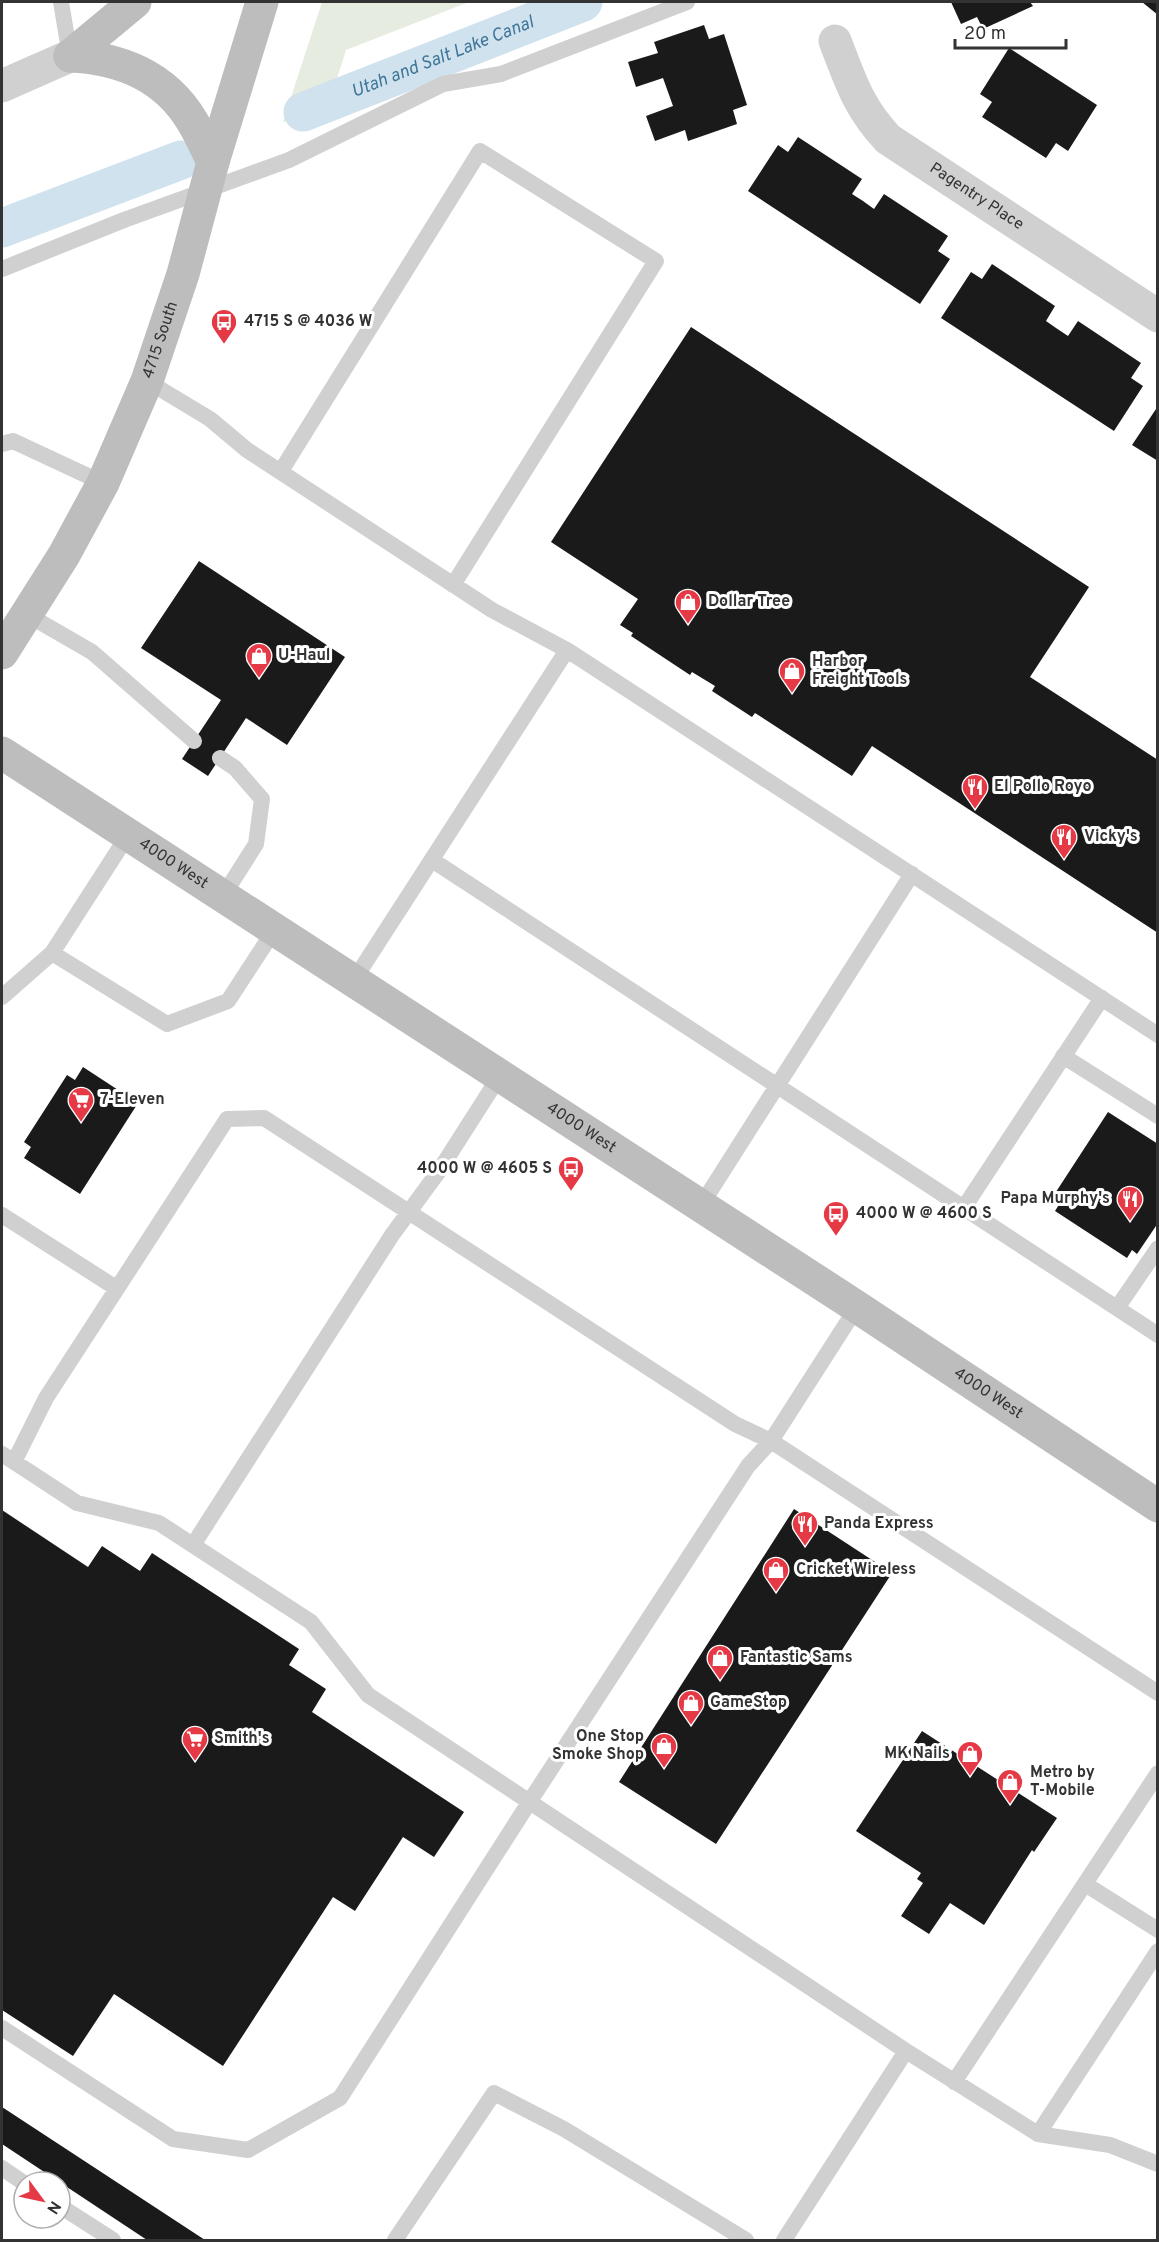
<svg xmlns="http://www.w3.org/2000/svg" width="1159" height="2242" font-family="Overpass,sans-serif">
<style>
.green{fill:#e6ecdf}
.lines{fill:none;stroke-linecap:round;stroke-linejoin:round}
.canal{stroke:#cfe2ee;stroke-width:39}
.building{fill:#1a1a1a}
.lane{stroke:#d0d0d0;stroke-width:16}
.street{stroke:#d0d0d0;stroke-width:33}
.secondary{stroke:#bdbdbd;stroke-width:33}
.labels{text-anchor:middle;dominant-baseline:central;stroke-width:6;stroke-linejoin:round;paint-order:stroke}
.street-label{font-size:16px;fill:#333;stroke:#fff}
.poi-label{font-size:16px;font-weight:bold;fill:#333;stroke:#fff;text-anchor:start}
.water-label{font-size:18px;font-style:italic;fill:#3f7597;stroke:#fff}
</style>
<rect width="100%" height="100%" fill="#fff"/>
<path class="green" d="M 322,2 L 469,2 L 346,50 L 327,110 L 283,122 Z"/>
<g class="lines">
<g class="canal">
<path id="s1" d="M 303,112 L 583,2"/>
<path d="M 2,228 L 181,160"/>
</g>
</g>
<path class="building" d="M 951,2 L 1030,2 L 1033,6 L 983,29 L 977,17 L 961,24 Z
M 1142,2 L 1158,2 L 1158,15 Z
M 704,25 L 709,39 L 724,34 L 747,105 L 733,110 L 737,124 L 688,141 L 685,130 L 655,141 L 646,116 L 673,106 L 663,78 L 636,87 L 628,62 L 658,53 L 654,42 Z
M 1009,48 L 1097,105 L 1068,151 L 1056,143 L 1046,158 L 982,117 L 992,102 L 980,94 Z
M 798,137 L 862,179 L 852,194 L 863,201 L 874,209 L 884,194 L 948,236 L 938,251 L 950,259 L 920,304 L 748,191 L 778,145 L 788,152 Z
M 992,264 L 1055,306 L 1046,321 L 1056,328 L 1068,336 L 1078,321 L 1141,363 L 1131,378 L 1143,386 L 1114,431 L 941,318 L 971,272 L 982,279 Z
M 691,327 L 1089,587 L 1030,677 L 1158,760 L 1158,933 L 872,746 L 852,776 L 755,713 L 752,717 L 712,691 L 715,686 L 692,672 L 690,675 L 631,636 L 633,633 L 620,625 L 638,599 L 551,542 Z
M 1158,406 L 1158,461 L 1132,445 Z
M 199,561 L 345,657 L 287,745 L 246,718 L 208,776 L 182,759 L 221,700 L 141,648 Z
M 83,1067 L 138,1103 L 80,1194 L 24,1158 L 31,1147 L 24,1142 L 67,1075 L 75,1080 Z
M 1108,1112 L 1158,1144 L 1158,1223 L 1137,1254 L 1132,1250 L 1127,1258 L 1055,1211 L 1060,1203 L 1052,1198 Z
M 794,1509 L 892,1573 L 716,1844 L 619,1782 Z
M 2,1510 L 88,1567 L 102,1546 L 140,1571 L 152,1553 L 299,1649 L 289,1665 L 326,1689 L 312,1712 L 464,1812 L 434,1857 L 403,1837 L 355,1911 L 333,1897 L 223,2066 L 114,1994 L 73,2056 L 2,2010 Z
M 922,1731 L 1057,1818 L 1034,1852 L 1032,1850 L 984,1925 L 950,1903 L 929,1934 L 901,1916 L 923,1883 L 917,1879 L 921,1873 L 856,1831 Z
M 2,2107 L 205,2240 L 147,2240 L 2,2144 Z"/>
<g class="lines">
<path class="lane" d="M 61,2 L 70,56
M 2,269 L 124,220 L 289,160 L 443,84 L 501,74 L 687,2
M 147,381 L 210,419 L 247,450 L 492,610 L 567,650 L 1158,1035
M 2,444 L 13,441 L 103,483
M 281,471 L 480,151 L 656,261 L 453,585
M 28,615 L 92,652 L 194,741
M 220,758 L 235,768 L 262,799 L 256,844 L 223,896
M 432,860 L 1158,1335
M 52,953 L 167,1024 L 228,1001 L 275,929
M 354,980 L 567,650
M 2,997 L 52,953 L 128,835
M 1063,1056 L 1158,1116
M 700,1207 L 912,874
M 963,1209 L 1102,998
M 2,1215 L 116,1288
M 1117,1308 L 1158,1248
M 2,1454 L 77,1503 L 159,1523 L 311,1622 L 368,1695 L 906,2051 L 1038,2134 L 1110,2145 L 1158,2164
M 14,1462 L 46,1398 L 227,1119 L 264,1118 L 735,1424 L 771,1441 L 1158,1693
M 193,1545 L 392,1235 L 439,1171 L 499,1077
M 1085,1884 L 1158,1930
M 2,2028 L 173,2139 L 248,2150 L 340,2098 L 530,1801 L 748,1466 L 771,1441 L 857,1307
M 954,2082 L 1158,1773
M 1038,2134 L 1158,1951
M 2,2168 L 24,2183
M 60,2206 L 113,2240
M 395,2240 L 494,2093 L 564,2129 L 746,2240
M 784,2240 L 906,2051"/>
<g class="street">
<path id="s2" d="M 835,41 C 851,82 858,107 888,139 L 1158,316"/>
<path d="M 2,86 L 70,56"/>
</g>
<g class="secondary">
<path d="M 70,56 C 120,58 165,76 192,121 C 200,134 206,148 213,162"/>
<path d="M 70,56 L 135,2"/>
<path id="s3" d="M 2,653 L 64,555 L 103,483 L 147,381 L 183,274 L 213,162 L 262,2"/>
<path id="s4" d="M 2,753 L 857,1307 L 1158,1506"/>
</g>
</g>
<defs>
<g id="bus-pin" transform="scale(1.35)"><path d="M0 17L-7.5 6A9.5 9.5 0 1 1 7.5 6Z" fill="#e63946" stroke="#fff"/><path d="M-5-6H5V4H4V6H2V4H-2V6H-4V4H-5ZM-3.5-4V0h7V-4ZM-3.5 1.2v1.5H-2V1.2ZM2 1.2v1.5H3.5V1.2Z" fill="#fff"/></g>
<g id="shop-pin" transform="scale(1.35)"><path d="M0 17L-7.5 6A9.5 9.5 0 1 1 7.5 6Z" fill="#e63946" stroke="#fff"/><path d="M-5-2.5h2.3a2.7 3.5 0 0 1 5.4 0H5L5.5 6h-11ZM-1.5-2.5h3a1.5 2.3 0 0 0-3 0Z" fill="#fff"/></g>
<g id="restaurant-pin" transform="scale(1.35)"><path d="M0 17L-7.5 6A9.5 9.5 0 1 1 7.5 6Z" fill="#e63946" stroke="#fff"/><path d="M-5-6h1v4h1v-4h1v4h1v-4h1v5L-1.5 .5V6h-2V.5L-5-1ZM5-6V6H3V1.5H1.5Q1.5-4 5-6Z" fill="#fff"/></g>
<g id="supermarket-pin" transform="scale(1.35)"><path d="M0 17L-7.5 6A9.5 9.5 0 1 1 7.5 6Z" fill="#e63946" stroke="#fff"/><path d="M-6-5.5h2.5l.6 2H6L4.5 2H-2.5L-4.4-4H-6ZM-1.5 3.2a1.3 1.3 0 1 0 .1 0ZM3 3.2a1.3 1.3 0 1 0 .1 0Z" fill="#fff"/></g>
</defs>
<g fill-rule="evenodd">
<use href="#bus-pin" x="224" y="322"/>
<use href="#shop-pin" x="688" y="602"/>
<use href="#shop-pin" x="259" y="656"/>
<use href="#shop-pin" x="792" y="671"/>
<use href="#restaurant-pin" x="975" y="787"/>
<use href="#restaurant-pin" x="1064" y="837"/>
<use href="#supermarket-pin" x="81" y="1100"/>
<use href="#bus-pin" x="571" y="1169"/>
<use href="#restaurant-pin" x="1130" y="1199"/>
<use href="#bus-pin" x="836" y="1214"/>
<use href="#restaurant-pin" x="805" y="1524"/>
<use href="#shop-pin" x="776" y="1570"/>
<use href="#shop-pin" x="720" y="1658"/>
<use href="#shop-pin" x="691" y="1703"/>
<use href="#supermarket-pin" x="195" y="1739"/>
<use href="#shop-pin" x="664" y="1746"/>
<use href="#shop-pin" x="970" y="1754"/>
<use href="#shop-pin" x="1010" y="1782"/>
</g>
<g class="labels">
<g class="street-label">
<text stroke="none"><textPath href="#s2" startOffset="218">Pagentry Place</textPath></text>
<text stroke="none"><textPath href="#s3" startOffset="352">4715 South</textPath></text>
<text stroke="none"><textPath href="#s4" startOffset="204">4000 West</textPath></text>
<text stroke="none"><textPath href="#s4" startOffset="690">4000 West</textPath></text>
<text stroke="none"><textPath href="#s4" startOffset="1176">4000 West</textPath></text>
</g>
<g class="poi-label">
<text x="244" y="322">4715 S @ 4036 W</text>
<text x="708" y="602">Dollar Tree</text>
<text x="278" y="656">U-Haul</text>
<text x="812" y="662">Harbor<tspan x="812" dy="18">Freight Tools</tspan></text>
<text x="994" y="787">El Pollo Royo</text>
<text x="1084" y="837">Vicky's</text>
<text x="100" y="1100">7-Eleven</text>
<text x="552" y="1169" text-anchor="end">4000 W @ 4605 S</text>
<text x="1110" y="1199" text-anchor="end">Papa Murphy's</text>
<text x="856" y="1214">4000 W @ 4600 S</text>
<text x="824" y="1524">Panda Express</text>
<text x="796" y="1570">Cricket Wireless</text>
<text x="740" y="1658">Fantastic Sams</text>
<text x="710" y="1703">GameStop</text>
<text x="644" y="1737" text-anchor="end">One Stop<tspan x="644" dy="18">Smoke Shop</tspan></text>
<text x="214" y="1739">Smith's</text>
<text x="950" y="1754" text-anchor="end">MK Nails</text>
<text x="1030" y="1773">Metro by<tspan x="1030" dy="18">T-Mobile</tspan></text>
</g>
<g class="water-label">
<text stroke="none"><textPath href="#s1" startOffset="150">Utah and Salt Lake Canal</textPath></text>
</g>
</g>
<rect width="1159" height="2242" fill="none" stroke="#333333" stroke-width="6"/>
<g transform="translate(42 2200) rotate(123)"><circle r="28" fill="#ffffff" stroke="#adadad" stroke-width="1.5"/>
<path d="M0-4.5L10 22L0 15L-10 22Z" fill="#e63946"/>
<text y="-9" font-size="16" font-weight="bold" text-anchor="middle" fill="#333333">N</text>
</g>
<path d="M955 39v9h111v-9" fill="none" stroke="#333333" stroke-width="3"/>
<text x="964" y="39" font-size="18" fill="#333333" stroke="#ffffff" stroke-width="4.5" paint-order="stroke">20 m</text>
</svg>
